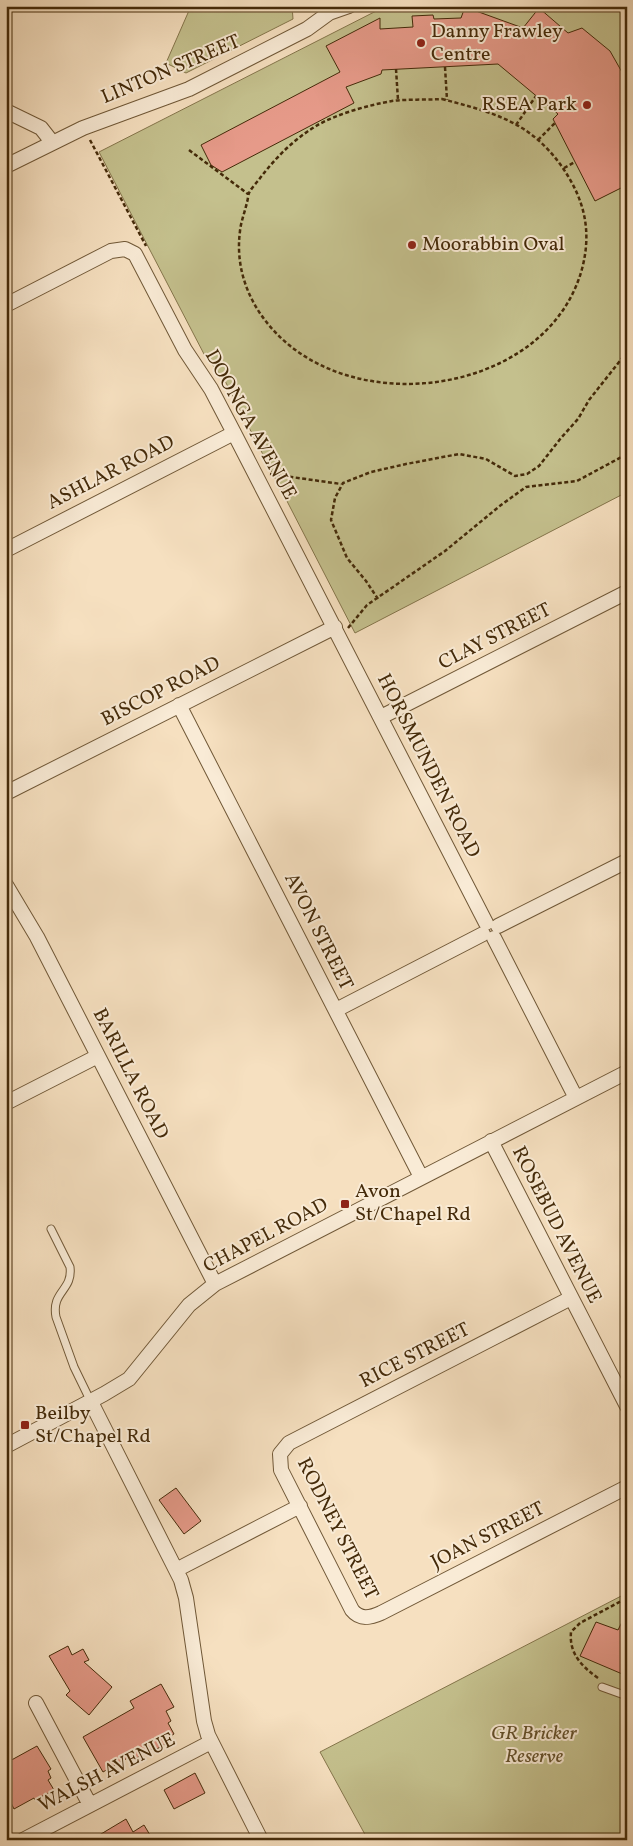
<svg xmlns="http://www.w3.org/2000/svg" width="633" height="1846" font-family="Vollkorn,serif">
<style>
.green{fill:#c4c08d;stroke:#84754b}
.building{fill:#e69a89;stroke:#442a09}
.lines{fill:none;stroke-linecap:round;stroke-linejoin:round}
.service-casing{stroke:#705837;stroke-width:9}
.minor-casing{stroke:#705837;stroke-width:16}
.path{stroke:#442a09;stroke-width:2.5;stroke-dasharray:4 2.5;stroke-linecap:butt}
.service{stroke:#f9ebd6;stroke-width:7}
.minor{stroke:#f9ebd6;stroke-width:14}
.poi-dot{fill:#8f2418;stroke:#f9ebd6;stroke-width:2}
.labels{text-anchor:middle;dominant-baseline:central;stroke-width:4;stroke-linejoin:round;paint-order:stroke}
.poi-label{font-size:20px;fill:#442a09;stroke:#f9ebd6;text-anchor:start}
.street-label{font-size:20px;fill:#442a09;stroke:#f9ebd6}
.park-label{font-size:20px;font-style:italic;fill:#64502a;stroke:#f9ebd6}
</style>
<rect width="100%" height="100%" fill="#f6e0c0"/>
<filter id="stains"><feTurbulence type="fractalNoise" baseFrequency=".004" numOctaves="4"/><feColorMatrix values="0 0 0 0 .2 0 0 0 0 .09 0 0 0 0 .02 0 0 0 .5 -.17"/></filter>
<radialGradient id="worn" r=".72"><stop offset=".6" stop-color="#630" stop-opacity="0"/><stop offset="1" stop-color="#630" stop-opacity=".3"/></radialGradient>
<path class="green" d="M 191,6 L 292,6 L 293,19 L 186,73 L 166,63 Z
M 386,6 L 627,6 L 627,492 L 355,633 L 224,379 L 205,356 L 99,152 Z
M 627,1593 L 627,1840 L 368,1840 L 320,1752 Z"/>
<path class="building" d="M 465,7 L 523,28 L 539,8 L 568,33 L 582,28 L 610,51 L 627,81 L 627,185 L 595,201 L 553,119 L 558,114 L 498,64 L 382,70 L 381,74 L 346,87 L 354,103 L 222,172 L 211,165 L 201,145 L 340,72 L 326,46 L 380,18 L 380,29 L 413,27 L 412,16 L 433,15 L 434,19 L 461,18 Z
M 176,1488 L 201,1521 L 184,1534 L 159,1500 Z
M 627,1612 L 627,1676 L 580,1656 L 596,1622 L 618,1630 Z
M 68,1646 L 72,1655 L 83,1649 L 89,1660 L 84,1662 L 112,1687 L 89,1715 L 66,1695 L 70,1691 L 49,1656 Z
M 161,1684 L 174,1707 L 166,1711 L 171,1721 L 168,1723 L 174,1734 L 167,1738 L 169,1742 L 155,1750 L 154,1748 L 133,1760 L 131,1756 L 103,1772 L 83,1737 L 134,1708 L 130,1701 Z
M 37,1746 L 51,1769 L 48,1771 L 51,1778 L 48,1780 L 54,1790 L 35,1800 L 34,1798 L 14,1809 L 6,1793 L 6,1763 Z
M 195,1773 L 205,1793 L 174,1809 L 164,1790 Z
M 126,1819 L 133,1832 L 144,1825 L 153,1840 L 91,1840 Z"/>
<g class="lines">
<g class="service-casing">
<path id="service" d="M 51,1229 L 70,1267 C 73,1291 51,1291 56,1317 L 74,1367 L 91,1402
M 602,1687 L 627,1696"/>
</g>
<g class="minor-casing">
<path id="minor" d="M 6,111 L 41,128 L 52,142
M 6,166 L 83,128 L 189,89 L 307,29 L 329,13 L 349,6
M 6,305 L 111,251 L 125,249 L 135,254 L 185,350 L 211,389 L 234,433 L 486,923
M 6,550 L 234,433
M 179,705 L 421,1177
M 381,717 L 627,592
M 6,793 L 335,627
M 6,885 L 37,937 L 215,1284
M 498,926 L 627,861
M 494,938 L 576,1098
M 336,1010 L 483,934
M 6,1103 L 98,1056
M 491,1141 L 627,1406
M 571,1298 L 289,1443 L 280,1454 L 281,1470 L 352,1610 C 360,1620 370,1618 381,1613 L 627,1487
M 91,1402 L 181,1580 L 186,1598 L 204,1721 L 208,1735 L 261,1840
M 6,1446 L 104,1394 L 129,1379 L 189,1305 L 215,1284 L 627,1072
M 176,1570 L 300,1506
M 36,1703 L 90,1805
M 23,1840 L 211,1742"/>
</g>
<path class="path" d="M 445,67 L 447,100
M 396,69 L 398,100
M 442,99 C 468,106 498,113 522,128 C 543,141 560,161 572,183 C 586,209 590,235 583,265 C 554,385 379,419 289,345 C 255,317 234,276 240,231 C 241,221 245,212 247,202 C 248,200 248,195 249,193 C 251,189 255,184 258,181 C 274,159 293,140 316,126 C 336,114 369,105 392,101 C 408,99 426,100 442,99 Z
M 516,125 L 536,96
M 90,140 L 146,246
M 538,140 L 555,123
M 189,150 L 248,194
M 564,168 L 575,162
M 270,474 L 341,484
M 378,599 L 366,581 L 347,558 L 331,520 L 335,498 L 343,483 L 371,472 L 406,464 L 459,454 L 486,459 L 515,476 L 527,474 L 539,466 L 561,438 L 578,419 L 589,400 L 627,352
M 348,628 L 367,605 L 445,551 L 501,505 L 526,487 L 577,481 L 627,454
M 598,1678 C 581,1666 569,1653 571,1632 L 580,1623 L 627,1598"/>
<use href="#service" class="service"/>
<use href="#minor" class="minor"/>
</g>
<g class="poi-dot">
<circle cx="421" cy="43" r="5"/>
<circle cx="587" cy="105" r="5"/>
<circle cx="412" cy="245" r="5"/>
<rect x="340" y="1199" width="10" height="10" rx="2.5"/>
<rect x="20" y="1420" width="10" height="10" rx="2.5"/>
</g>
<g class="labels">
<g class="poi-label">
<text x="431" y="32">Danny Frawley<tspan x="431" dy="23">Centre</tspan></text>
<text x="577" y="105" text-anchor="end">RSEA Park</text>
<text x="422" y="245">Moorabbin Oval</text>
<text x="355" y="1192">Avon<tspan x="355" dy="23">St/Chapel Rd</tspan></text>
<text x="35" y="1414">Beilby<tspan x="35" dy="23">St/Chapel Rd</tspan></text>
</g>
<g class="street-label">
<text transform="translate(171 70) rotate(-23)">LINTON STREET</text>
<text transform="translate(250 425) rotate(61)">DOONGA AVENUE</text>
<text transform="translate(111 473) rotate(-27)">ASHLAR ROAD</text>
<text transform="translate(495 637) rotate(-27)">CLAY STREET</text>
<text transform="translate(161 692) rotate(-27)">BISCOP ROAD</text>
<text transform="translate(428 766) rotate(63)">HORSMUNDEN ROAD</text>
<text transform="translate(318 932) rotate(63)">AVON STREET</text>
<text transform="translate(130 1074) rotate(63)">BARILLA ROAD</text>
<text transform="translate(556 1225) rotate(63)">ROSEBUD AVENUE</text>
<text transform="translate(266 1236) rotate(-28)">CHAPEL ROAD</text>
<text transform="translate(415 1356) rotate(-27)">RICE STREET</text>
<text transform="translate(337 1529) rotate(63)">RODNEY STREET</text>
<text transform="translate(488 1536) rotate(-27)">JOAN STREET</text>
<text transform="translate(107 1773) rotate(-27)">WALSH AVENUE</text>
</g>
<g class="park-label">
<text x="534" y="1734">GR Bricker<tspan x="534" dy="23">Reserve</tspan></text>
</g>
</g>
<rect width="633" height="1846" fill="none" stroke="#f6e0c0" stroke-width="25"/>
<rect x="8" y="8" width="618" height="1831" fill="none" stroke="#442a09" stroke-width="2.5"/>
<rect x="12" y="12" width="608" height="1821" fill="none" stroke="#442a09"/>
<rect width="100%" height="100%" filter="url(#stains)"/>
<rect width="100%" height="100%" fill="url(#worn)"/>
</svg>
